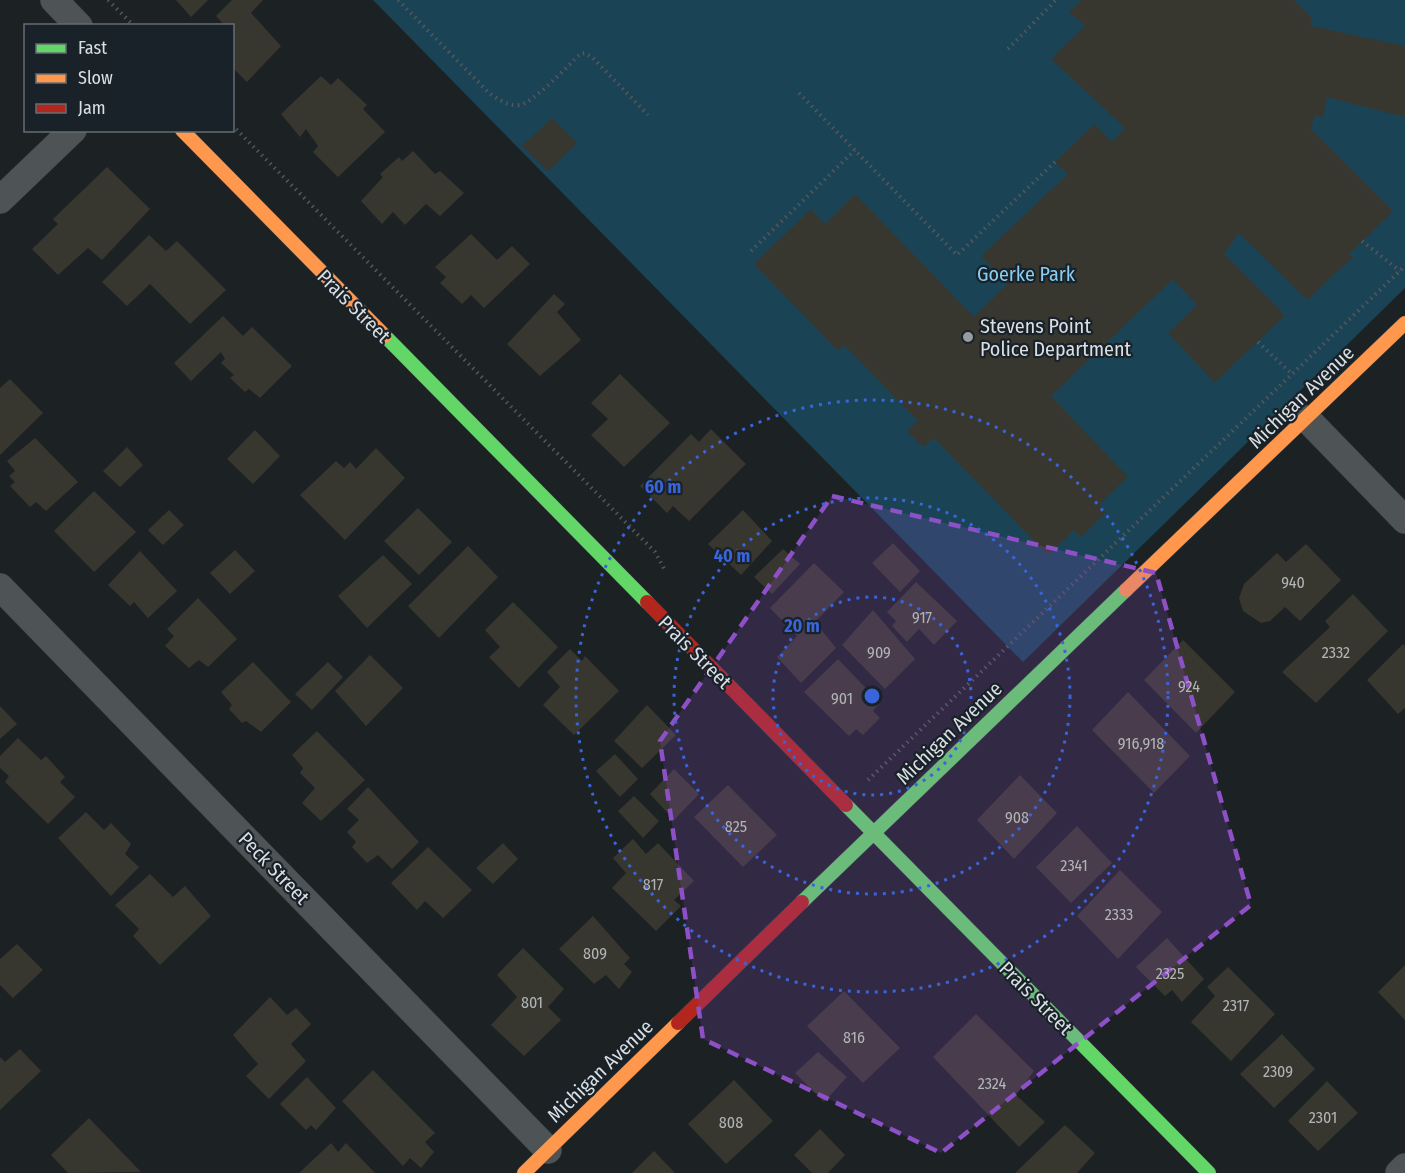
<svg xmlns="http://www.w3.org/2000/svg" width="1405" height="1173" font-family="'Fira Sans Condensed',sans-serif">
<style>
.green{fill:#1a4456}
.building{fill:#38372f}
.lines{fill:none;stroke-linecap:round;stroke-linejoin:round}
.street-casing{stroke:#393d40;stroke-width:28}
.fast-casing{stroke:#393d40;stroke-width:15}
.slow-casing{stroke:#393d40;stroke-width:15}
.jam-casing{stroke:#393d40;stroke-width:15}
.path{stroke:#55575a;stroke-width:4;stroke-dasharray:1.5 4.5;stroke-linecap:butt}
.street{stroke:#4e5355;stroke-width:27}
.fast{stroke:#63d668;stroke-width:14}
.slow{stroke:#ff974d;stroke-width:14}
.jam{stroke:#b3261e;stroke-width:14}
.marked{fill:#8e50c6;fill-opacity:0.2;stroke:#8e50c6;stroke-width:4.5;stroke-dasharray:12 8;stroke-linejoin:round}
.ring{fill:none;stroke:#3964da;stroke-width:3;stroke-dasharray:3 6}
.poi-dot{fill:#979ca0;stroke:#192228;stroke-width:2}
.labels{text-anchor:middle;dominant-baseline:central;stroke-width:4.5;stroke-linejoin:round;paint-order:stroke}
.number-label{font-size:16px;fill:#b1b5b6}
.park-label{font-size:20px;fill:#87cef2;stroke:#192228}
.street-label{font-size:20px;fill:#d9dfe3;stroke:#192228}
.poi-label{font-size:20px;fill:#d9dfe3;stroke:#192228;text-anchor:start}
.centre{fill:#3964da;stroke:#192228;stroke-width:3}
.ring-label{font-size:18px;text-anchor:middle;font-weight:bold;fill:#3964da;stroke:#192228;stroke-width:4.5;stroke-linejoin:round;paint-order:stroke}
</style>
<rect width="100%" height="100%" fill="#1c2124"/>
<path class="green" d="M 373,0 L 1405,0 L 1405,288 L 1023,662 Z"/>
<path class="building" d="M 176,0 L 208,0 L 191,17 Z
M 232,0 L 263,0 L 251,13 L 281,46 L 247,82 L 232,67 L 232,26 L 225,26 L 216,16 Z
M 1081,0 L 1294,0 L 1311,17 L 1311,26 L 1405,46 L 1405,117 L 1327,97 L 1323,118 L 1315,115 L 1311,129 L 1393,211 L 1349,254 L 1353,257 L 1307,300 L 1239,233 L 1224,254 L 1285,315 L 1215,383 L 1168,333 L 1197,305 L 1173,279 L 1051,396 L 1128,477 L 1099,505 L 1106,512 L 1081,537 L 1074,530 L 1048,555 L 934,438 L 923,447 L 907,431 L 918,421 L 844,345 L 838,351 L 754,264 L 811,209 L 825,224 L 855,194 L 974,317 L 1007,284 L 981,256 L 1068,174 L 1055,162 L 1094,124 L 1112,142 L 1125,128 L 1051,59 L 1085,26 L 1069,12 Z
M 321,76 L 331,85 L 338,78 L 367,105 L 363,109 L 385,132 L 338,177 L 313,152 L 318,146 L 306,129 L 300,137 L 281,114 Z
M 552,118 L 577,143 L 548,171 L 522,146 Z
M 413,151 L 435,174 L 440,171 L 464,193 L 440,216 L 426,204 L 405,225 L 393,212 L 382,224 L 361,201 L 383,177 L 380,174 L 399,157 L 402,161 Z
M 107,167 L 150,209 L 102,260 L 88,248 L 58,275 L 32,249 L 58,224 L 53,219 Z
M 471,234 L 497,260 L 512,246 L 530,264 L 484,308 L 471,295 L 462,304 L 440,283 L 446,277 L 435,267 Z
M 149,235 L 166,251 L 177,241 L 226,290 L 190,324 L 150,284 L 127,306 L 102,282 Z
M 554,294 L 565,304 L 557,312 L 581,340 L 540,376 L 507,344 Z
M 223,316 L 243,336 L 252,327 L 292,366 L 260,398 L 249,389 L 245,392 L 230,378 L 234,375 L 221,363 L 225,359 L 221,352 L 191,381 L 174,363 Z
M 620,374 L 670,423 L 624,467 L 591,435 L 608,419 L 591,403 Z
M 10,379 L 43,413 L 0,455 L 0,388 Z
M 711,429 L 746,464 L 689,521 L 673,506 L 667,513 L 640,486 L 691,434 L 699,442 Z
M 255,430 L 280,456 L 253,484 L 227,459 Z
M 35,438 L 78,482 L 46,511 L 36,502 L 30,507 L 10,486 L 15,482 L 9,476 L 15,471 L 7,461 Z
M 127,447 L 143,465 L 120,487 L 103,471 Z
M 376,448 L 405,478 L 345,540 L 300,495 L 336,461 L 344,468 L 350,462 L 356,469 Z
M 94,491 L 136,532 L 94,572 L 54,531 Z
M 418,508 L 452,542 L 419,575 L 384,541 Z
M 169,510 L 184,525 L 163,545 L 148,530 Z
M 743,510 L 772,541 L 741,575 L 708,544 Z
M 893,543 L 920,571 L 900,592 L 872,563 Z
M 1306,544 L 1341,580 L 1300,621 L 1285,607 L 1270,621 L 1261,623 L 1243,611 L 1239,598 L 1244,584 L 1277,553 L 1286,562 Z
M 468,546 L 498,577 L 439,638 L 408,606 Z
M 783,549 L 800,564 L 772,594 L 754,577 Z
M 235,550 L 255,571 L 230,594 L 210,573 Z
M 140,551 L 177,591 L 148,618 L 134,602 L 130,606 L 108,585 Z
M 383,555 L 412,584 L 367,628 L 338,596 Z
M 814,563 L 844,592 L 815,622 L 836,648 L 801,683 L 777,657 L 797,636 L 770,608 Z
M 916,582 L 957,621 L 934,645 L 919,629 L 907,642 L 892,626 L 896,621 L 887,612 Z
M 1353,594 L 1388,631 L 1316,703 L 1282,672 L 1330,627 L 1325,621 Z
M 198,598 L 237,639 L 208,667 L 199,660 L 189,668 L 165,646 L 174,636 L 167,629 Z
M 513,602 L 558,647 L 519,688 L 489,657 L 500,647 L 485,630 Z
M 873,610 L 915,659 L 885,689 L 842,645 Z
M 1183,640 L 1235,692 L 1196,733 L 1144,680 Z
M 1403,644 L 1405,646 L 1405,708 L 1398,714 L 1367,680 Z
M 570,649 L 582,661 L 585,656 L 619,691 L 574,735 L 543,705 L 560,687 L 547,672 Z
M 370,655 L 403,688 L 366,726 L 335,691 Z
M 838,659 L 880,703 L 873,711 L 880,718 L 863,735 L 856,729 L 849,736 L 804,692 Z
M 253,662 L 291,702 L 261,732 L 246,721 L 242,723 L 229,709 L 232,705 L 221,692 Z
M 328,662 L 343,677 L 312,710 L 295,694 Z
M 1128,692 L 1190,756 L 1154,793 L 1092,730 Z
M 647,705 L 676,735 L 642,768 L 614,741 Z
M 0,706 L 17,724 L 0,739 Z
M 317,731 L 365,780 L 321,821 L 302,803 L 315,788 L 300,773 L 303,768 L 292,755 Z
M 18,738 L 41,760 L 46,756 L 65,777 L 60,782 L 75,797 L 48,824 L 5,782 L 9,776 L 0,768 L 0,756 Z
M 615,754 L 638,779 L 620,797 L 596,771 Z
M 674,769 L 699,794 L 674,820 L 650,794 Z
M 1020,775 L 1057,813 L 1014,859 L 977,820 Z
M 728,785 L 777,835 L 743,867 L 694,817 Z
M 368,787 L 419,842 L 392,869 L 378,855 L 367,863 L 352,847 L 356,842 L 347,832 L 359,820 L 347,809 Z
M 634,796 L 659,821 L 643,838 L 618,811 Z
M 86,812 L 104,830 L 111,823 L 131,844 L 125,854 L 139,867 L 111,896 L 58,838 Z
M 1077,826 L 1112,863 L 1071,903 L 1036,867 Z
M 633,839 L 646,854 L 658,843 L 694,881 L 674,900 L 681,906 L 656,931 L 612,888 L 626,873 L 613,858 Z
M 503,843 L 518,859 L 493,884 L 476,868 Z
M 428,847 L 472,890 L 443,918 L 425,901 L 417,910 L 391,883 Z
M 1120,870 L 1162,912 L 1118,959 L 1077,916 Z
M 150,874 L 173,897 L 185,886 L 211,916 L 160,965 L 133,936 L 139,929 L 115,905 Z
M 593,916 L 630,958 L 624,964 L 632,972 L 619,989 L 606,975 L 594,984 L 559,949 Z
M 1167,938 L 1204,979 L 1182,1002 L 1172,990 L 1165,996 L 1136,967 Z
M 17,944 L 43,970 L 13,998 L 0,985 L 0,959 Z
M 523,948 L 564,989 L 548,1007 L 561,1020 L 524,1056 L 491,1025 L 517,997 L 497,975 Z
M 1405,965 L 1405,1020 L 1378,992 Z
M 1228,967 L 1275,1014 L 1231,1061 L 1191,1022 L 1215,996 L 1207,987 Z
M 844,991 L 900,1048 L 863,1083 L 807,1026 Z
M 270,997 L 287,1015 L 296,1008 L 311,1024 L 291,1044 L 306,1061 L 269,1099 L 246,1076 L 258,1064 L 233,1035 Z
M 976,1014 L 1034,1071 L 1016,1095 L 1045,1122 L 1019,1147 L 933,1057 Z
M 1282,1034 L 1315,1069 L 1274,1108 L 1240,1074 Z
M 20,1049 L 41,1071 L 0,1110 L 0,1057 L 5,1062 Z
M 818,1052 L 847,1077 L 824,1102 L 795,1073 Z
M 373,1070 L 435,1133 L 425,1142 L 434,1152 L 421,1168 L 410,1158 L 403,1166 L 342,1101 Z
M 307,1077 L 336,1108 L 316,1130 L 311,1125 L 306,1130 L 280,1104 Z
M 734,1080 L 773,1121 L 726,1164 L 688,1124 Z
M 1327,1081 L 1358,1113 L 1318,1151 L 1288,1121 Z
M 89,1118 L 141,1172 L 68,1173 L 51,1155 Z
M 1065,1125 L 1095,1153 L 1077,1173 L 1015,1173 Z
M 820,1129 L 845,1155 L 828,1173 L 812,1173 L 794,1155 Z
M 331,1143 L 338,1152 L 346,1143 L 375,1173 L 299,1173 Z
M 654,1151 L 675,1173 L 632,1173 Z"/>
<g class="lines">
<g class="street-casing">
<path id="street" d="M 54,0 L 79,26
M 0,200 L 73,130
M 1307,419 L 1405,520
M 0,587 L 548,1150
M 1399,1173 L 1405,1167"/>
</g>
<g class="fast-casing">
<path id="fast" d="M 385,336 L 647,602
M 846,805 L 1209,1173
M 802,902 L 1126,590"/>
</g>
<g class="slow-casing">
<path id="slow" d="M 182,130 L 385,336
M 1126,590 L 1405,323
M 524,1173 L 678,1023"/>
</g>
<g class="jam-casing">
<path id="jam" d="M 647,602 L 846,805
M 678,1023 L 802,902"/>
</g>
<path class="path" d="M 108,0 L 134,26
M 398,0 L 489,93 C 498,99 507,106 519,105 C 532,104 569,65 580,54 L 585,53 L 593,58 L 648,115
M 1008,49 L 1056,0
M 799,93 L 957,255 L 1055,162
M 232,125 L 655,552 L 666,572
M 1362,241 L 1400,271
M 751,251 L 855,150
M 1258,342 L 1293,375
M 868,780 L 1405,266"/>
<use href="#street" class="street"/>
<use href="#fast" class="fast"/>
<use href="#slow" class="slow"/>
<use href="#jam" class="jam"/>
</g>
<path class="marked" d="M 832,496 L 1156,573 L 1251,905 L 941,1153 L 703,1039 L 660,741 Z"/>
<g class="ring">
<circle cx="872" cy="696" r="99"/>
<circle cx="872" cy="696" r="198"/>
<circle cx="872" cy="696" r="296"/>
</g>
<circle class="poi-dot" cx="968" cy="337" r="6"/>
<g class="labels">
<g class="number-label">
<text x="1293" y="582">940</text>
<text x="922" y="617">917</text>
<text x="879" y="652">909</text>
<text x="1336" y="652">2332</text>
<text x="1189" y="686">924</text>
<text x="842" y="698">901</text>
<text x="1141" y="743">916,918</text>
<text x="1017" y="817">908</text>
<text x="736" y="826">825</text>
<text x="1074" y="865">2341</text>
<text x="653" y="884">817</text>
<text x="1119" y="914">2333</text>
<text x="595" y="953">809</text>
<text x="1170" y="973">2325</text>
<text x="532" y="1002">801</text>
<text x="1236" y="1005">2317</text>
<text x="854" y="1037">816</text>
<text x="1278" y="1071">2309</text>
<text x="992" y="1083">2324</text>
<text x="1323" y="1117">2301</text>
<text x="731" y="1122">808</text>
</g>
<g class="park-label">
<text x="1026" y="274">Goerke Park</text>
</g>
<g class="street-label">
<text transform="translate(354 306) rotate(45)">Prais Street</text>
<text transform="translate(1301 397) rotate(-44)">Michigan Avenue</text>
<text transform="translate(695 652) rotate(45)">Prais Street</text>
<text transform="translate(949 733) rotate(-44)">Michigan Avenue</text>
<text transform="translate(274 868) rotate(46)">Peck Street</text>
<text transform="translate(1036 998) rotate(45)">Prais Street</text>
<text transform="translate(600 1071) rotate(-44)">Michigan Avenue</text>
</g>
<g class="poi-label">
<text x="980" y="326">Stevens Point<tspan x="980" dy="23">Police Department</tspan></text>
</g>
</g>
<circle cx="872" cy="696" r="9" class="centre"/>
<g class="ring-label">
<text x="663" y="493">60 m</text>
<text x="732" y="562">40 m</text>
<text x="802" y="632">20 m</text>
</g>
<rect x="24" y="24" width="210" height="108" fill="#192228" stroke="#666e73" stroke-width="1.5"/>
<rect x="36" y="44" width="30" height="9" fill="#63d668" stroke="#666e73" stroke-width="1.5"/>
<text x="78" y="54" font-size="18" fill="#d9dfe3">Fast</text>
<rect x="36" y="74" width="30" height="9" fill="#ff974d" stroke="#666e73" stroke-width="1.5"/>
<text x="78" y="84" font-size="18" fill="#d9dfe3">Slow</text>
<rect x="36" y="104" width="30" height="9" fill="#b3261e" stroke="#666e73" stroke-width="1.5"/>
<text x="78" y="114" font-size="18" fill="#d9dfe3">Jam</text>
</svg>
